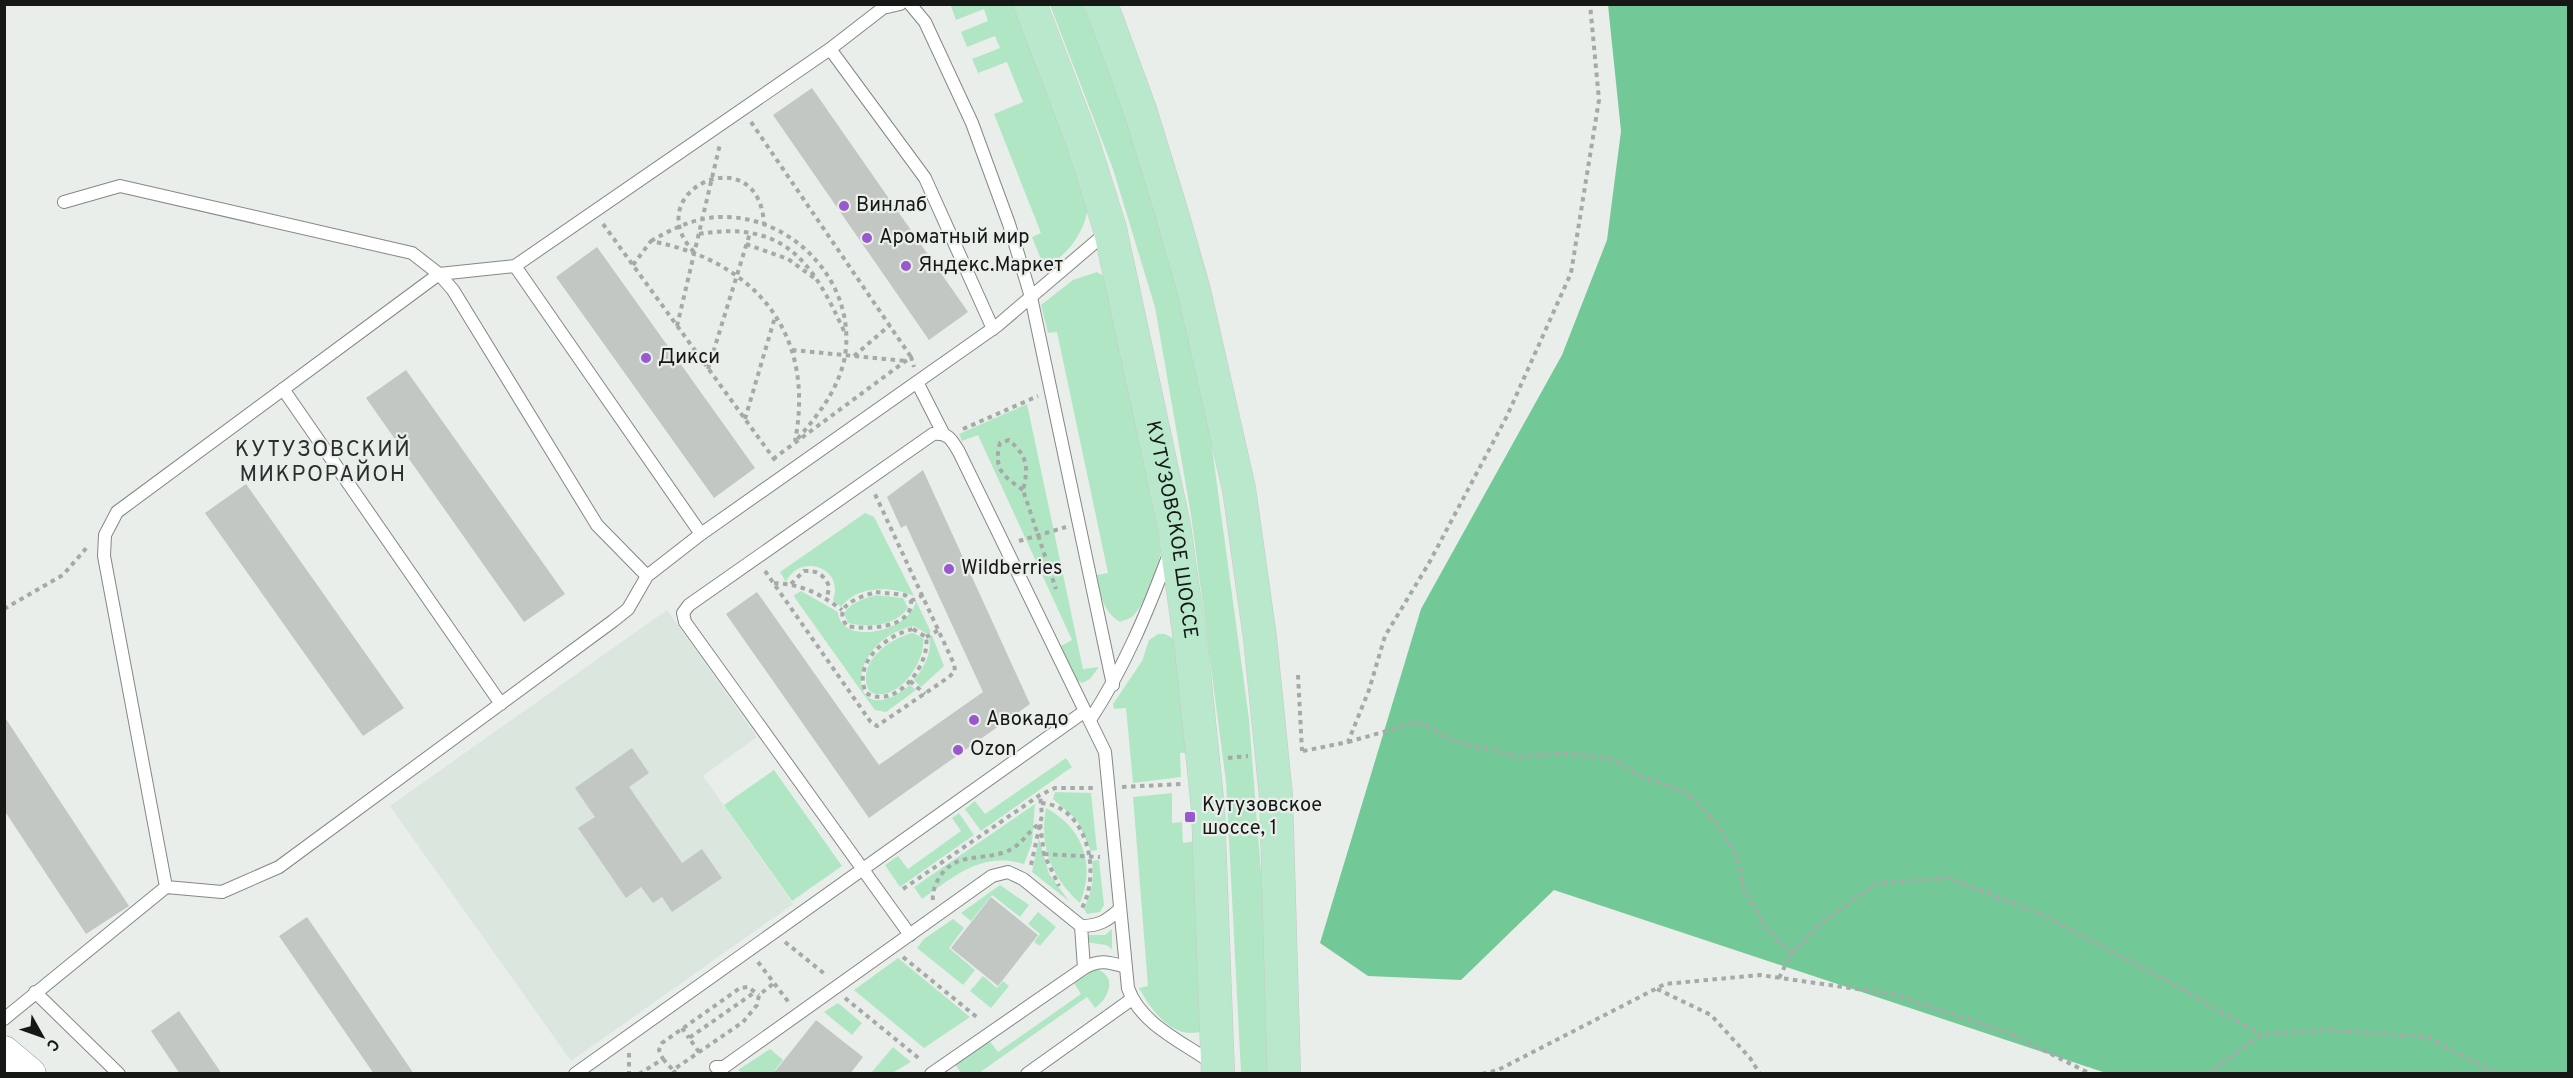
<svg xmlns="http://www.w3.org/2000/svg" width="2573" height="1078" font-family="Overpass,sans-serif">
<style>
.built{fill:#dae6de}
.green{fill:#b1e6c5}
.forest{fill:#72c997}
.building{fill:#c2c7c4}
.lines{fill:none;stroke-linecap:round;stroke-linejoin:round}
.service-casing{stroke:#848885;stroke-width:14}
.secondary-casing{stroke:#848885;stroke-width:33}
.primary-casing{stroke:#c7c8c7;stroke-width:34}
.path{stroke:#a5a9a7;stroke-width:4;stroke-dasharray:4.5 4.5;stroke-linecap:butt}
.service{stroke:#fff;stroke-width:12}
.secondary{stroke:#fff;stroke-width:32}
.primary{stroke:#bae8cc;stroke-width:33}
.poi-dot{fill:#9958ce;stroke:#e9eeeb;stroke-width:2}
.labels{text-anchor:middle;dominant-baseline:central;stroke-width:4.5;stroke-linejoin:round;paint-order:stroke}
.poi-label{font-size:20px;fill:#161816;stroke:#e9eeeb;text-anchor:start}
.street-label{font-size:20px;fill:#161816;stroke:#e9eeeb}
.quarter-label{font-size:22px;letter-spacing:1.5px;fill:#2a2e2c;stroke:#e9eeeb}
</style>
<rect width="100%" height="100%" fill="#e9eeeb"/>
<path class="built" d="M 667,610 L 757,737 L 703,776 L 793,904 L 571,1061 L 390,806 Z"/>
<path class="green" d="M 954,4 L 1015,5 L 1088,204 C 1087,229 1068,257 1044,267 L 1032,237 L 1041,233 L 994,114 L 1023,102 L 1007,62 L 978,73 L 972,59 L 1000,48 L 995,36 L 967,47 L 961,32 L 988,21 L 984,9 L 956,20 L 951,6 Z
M 1050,5 L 1083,5 L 1117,80 L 1176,258 L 1210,433 L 1249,719 L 1268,962 L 1273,1073 L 1241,1073 L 1226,782 L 1191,515 L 1155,307 L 1113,169 Z
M 1097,272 L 1110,280 L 1165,532 C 1162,554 1149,600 1133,616 C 1130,619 1124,620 1120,622 C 1102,611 1101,595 1097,575 L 1108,573 L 1057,332 L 1048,333 L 1041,305 L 1073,280 Z
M 1027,404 L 1083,669 L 1099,667 L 1090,679 L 1082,683 L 1075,679 L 1061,646 L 1072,640 L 978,435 L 962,441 L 959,434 Z
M 865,513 L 874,517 L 914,596 C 892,586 857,585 841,607 L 833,600 C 845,568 800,552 786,582 L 780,572 Z
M 801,591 L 838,612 C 840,646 909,633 916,601 L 931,632 L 927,634 L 914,626 C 841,641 847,737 910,685 L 916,690 L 886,712 L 875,710 L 864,695 L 795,598 L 794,595 Z
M 876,595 L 903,598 L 908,608 C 896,626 868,628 848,623 L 844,613 C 852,602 863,599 876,595 Z
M 913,633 L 923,638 C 927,662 894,707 869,691 C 855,663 891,637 913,633 Z
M 1158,634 L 1165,634 L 1178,641 L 1187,753 L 1180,753 L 1181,777 L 1133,783 L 1126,708 L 1114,709 L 1113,704 L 1142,661 L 1149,640 Z
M 932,635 L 944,666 L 921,687 L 914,680 C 924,667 932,654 929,637 Z
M 1066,758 L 1072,767 L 981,831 L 965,809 L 975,801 L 985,814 Z
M 774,770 L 842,866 L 792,901 L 724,805 Z
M 1055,792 L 1091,793 L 1097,850 L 1091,851 L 1077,820 L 1053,799 Z
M 1172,793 L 1172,823 L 1182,822 L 1183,843 L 1196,841 L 1200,1032 C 1172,1039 1151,1010 1139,988 L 1148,986 L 1133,797 Z
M 1035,804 L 1032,843 L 1024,864 C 981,851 955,876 922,899 L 914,887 Z
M 1046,808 C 1083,828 1096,864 1080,903 C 1051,877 1039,846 1046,808 Z
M 959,813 L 974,835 L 900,887 L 885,865 L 898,856 L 908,869 L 961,831 L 952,818 Z
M 1039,838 L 1049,874 L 1069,901 L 1032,872 Z
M 1099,860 L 1104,905 L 1100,912 L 1087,914 L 1084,909 C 1092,892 1094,879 1092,861 Z
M 1000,885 L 1029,905 L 1020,917 L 992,895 L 971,921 L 961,913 Z
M 1038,912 L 1056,927 L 1040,946 L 1034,942 L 1040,934 L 1028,924 Z
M 953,919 L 964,928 L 949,948 L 975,970 L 963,985 L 917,948 L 924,939 Z
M 1112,929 L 1112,949 L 1106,945 L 1085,942 L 1088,935 L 1105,935 Z
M 898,958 L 970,1017 L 924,1048 L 854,990 Z
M 1089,968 C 1117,970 1113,995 1095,1008 L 1087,997 L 979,1073 L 961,1073 L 954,1063 L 988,1039 L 998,1052 L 1081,994 L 1072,980 Z
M 983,976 L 997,988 L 1003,981 L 1009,986 L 991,1008 L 970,991 Z
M 838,1003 L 862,1023 L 852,1035 L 824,1012 Z
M 893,1047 L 911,1062 L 892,1073 L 871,1073 Z
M 770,1049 L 783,1060 L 775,1070 L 778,1073 L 742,1073 L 738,1070 Z"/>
<path class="forest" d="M 1608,5 L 2568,5 L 2568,1073 L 2106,1073 L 1554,890 L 1461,980 L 1368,976 L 1320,943 L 1421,609 L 1562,355 L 1607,240 L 1621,131 Z"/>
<path class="building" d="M 812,88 L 968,312 L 929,340 L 773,115 Z
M 597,247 L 755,468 L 714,498 L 556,277 Z
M 406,370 L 565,594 L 524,622 L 366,398 Z
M 923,470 L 1030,704 L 869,818 L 726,614 L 757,592 L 879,765 L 983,692 L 906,525 L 901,528 L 887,497 Z
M 246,484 L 404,708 L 363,736 L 205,513 Z
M 4,716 L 129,906 L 86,934 L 4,810 Z
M 632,748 L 649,773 L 629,787 L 682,863 L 702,849 L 722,878 L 672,912 L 662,897 L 653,903 L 641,887 L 626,898 L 578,828 L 595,817 L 575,788 Z
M 991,897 L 1038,935 L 998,986 L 951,948 Z
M 307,917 L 414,1074 L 374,1074 L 279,936 Z
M 179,1011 L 222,1074 L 180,1074 L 151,1031 Z
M 816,1020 L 863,1057 L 850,1074 L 773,1074 Z"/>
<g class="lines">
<g class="service-casing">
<path id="service" d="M 910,4 L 925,22 L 972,123 L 1009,224 L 1031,297 L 1113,685
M 830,49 L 925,178 L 993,329
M 64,202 L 120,186 L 412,253 L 439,274 L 515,266 L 830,49 L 883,8 L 900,4
M 515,266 L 701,534
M 917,382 L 943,433
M 283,389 L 501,704
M 1090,720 C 1124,668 1147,613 1169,554
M 166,887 L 222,892 L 279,867 L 613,621 L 628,609 L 647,576
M 1081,926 C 1099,926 1107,921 1120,909
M 910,935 L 685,622 L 683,613 L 689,605 L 933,434 C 948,432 952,440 959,452 L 1085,711
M 1084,968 C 1099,959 1109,962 1126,967
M 35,992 L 119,1074
M 4,1019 L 166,887 L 104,556 L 105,535 L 117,512 L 439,274 L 453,290 L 597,525 L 647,576 L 701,534 L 998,325 L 1107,232
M 716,1067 L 724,1067 L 992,876 L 1008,872 L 1023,879 L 1081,926 L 1084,968 L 931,1074
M 575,1074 L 1085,711 L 1105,752 L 1128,988 C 1140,1024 1183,1042 1212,1063
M 1027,1074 L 1132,999"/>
</g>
<g class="secondary-casing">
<path id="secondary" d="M 4,1052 L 30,1074"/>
</g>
<g class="primary-casing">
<g id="primary">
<path id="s1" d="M 1030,4 L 1083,143 L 1110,229 L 1174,526 L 1192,654 L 1208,809 L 1218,1074"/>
<path d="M 1101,4 L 1140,110 L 1172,214 L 1194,291 L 1239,489 L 1260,638 L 1276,796 L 1284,1074"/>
</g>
</g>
<path class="path" d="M 751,122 L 911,357
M 603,224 L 777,463
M 699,234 C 784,220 812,261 844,331
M 651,241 C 672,229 694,218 719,217 C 794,214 860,286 844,361 C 836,394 816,417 795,442
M 746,244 L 788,259 L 817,280
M 694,252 C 636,191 759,135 764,224
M 633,265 L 651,241 C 755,261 816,333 795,441
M 677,326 L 720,144
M 792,350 L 906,361
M 854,356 L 890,325
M 708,369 L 750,233
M 745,419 L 775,317
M 963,429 L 1038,396
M 773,459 L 911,357 L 914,367
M 1023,490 C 1003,476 993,469 1000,443 L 1009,440 C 1027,456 1029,466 1023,490 L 1056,589
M 1019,541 L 1066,527
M 765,571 L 870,721 L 877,726 L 949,677 L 955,671 L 954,664 L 874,492
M 774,583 C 801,584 821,594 842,610
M 791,584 L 804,571 C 817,570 824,575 829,586 L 827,599
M 876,592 L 905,595 L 911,601 C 913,629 865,630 847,626 C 831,605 860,597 876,592 Z
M 911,601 L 923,595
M 4,609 L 63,575 L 89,545
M 913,629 L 926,637 C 931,664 896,711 866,693 C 852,662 887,635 913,629 Z
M 926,637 L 939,630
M 1298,675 L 1302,751
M 910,681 L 925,694
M 1348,742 L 1418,722 L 1454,741 L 1520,757 L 1564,753 L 1612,759 L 1640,776 L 1687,793 L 1715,821 L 1737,856 L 1743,887 L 1766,928 L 1791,954
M 1303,751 L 1348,742 L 1369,690 L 1385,636 L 1429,563 L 1507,416 L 1571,273 L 1599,100 L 1590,4
M 1228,758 L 1248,756
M 1122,787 L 1181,784
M 1041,803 C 1088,806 1101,873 1082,908
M 1044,854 L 1100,857
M 1031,865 L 1042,815 L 1040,795
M 903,889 L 1040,795 L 1055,788 L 1093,788
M 933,900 C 932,893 935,885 939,878 C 955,852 979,861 1005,852 C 1021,847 1027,832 1040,823 L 1044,854 L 1059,886
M 785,942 L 826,975
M 903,957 L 979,1019
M 758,962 L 790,1004
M 1779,978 L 1791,954 L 1823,922 L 1877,883 L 1949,878 L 2047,917 L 2184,990 L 2261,1035
M 1657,989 L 1711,1015 L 1750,1058 L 1760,1074
M 845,998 L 921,1060
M 682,1028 L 689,1038
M 699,1052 L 689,1038 L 755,992
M 629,1053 L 629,1074
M 663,1059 L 673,1070
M 639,1074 L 663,1059 L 659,1050 L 662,1043 L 740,988 L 748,987 L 759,995
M 676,1074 L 673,1070 L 743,1022 L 757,1005 L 759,995 L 774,983
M 1482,1074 L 1498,1070 L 1665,984 L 1760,975 L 1892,994 L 2011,1034 L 2091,1074
M 2206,1074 L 2261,1035 L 2329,1030 L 2427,1037 L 2497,1074"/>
<use href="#service" class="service"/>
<use href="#secondary" class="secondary"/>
<use href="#primary" class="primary"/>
</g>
<g class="poi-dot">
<circle cx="844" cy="206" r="6"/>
<circle cx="867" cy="238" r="6"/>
<circle cx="906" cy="266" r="6"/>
<circle cx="646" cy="358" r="6"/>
<circle cx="949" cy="569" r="6"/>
<circle cx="974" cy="720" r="6"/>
<circle cx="958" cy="750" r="6"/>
<rect x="1184" y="811" width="12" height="12" rx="3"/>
</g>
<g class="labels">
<g class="poi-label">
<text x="856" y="206">Винлаб</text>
<text x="879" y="238">Ароматный мир</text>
<text x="918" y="266">Яндекс.Маркет</text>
<text x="658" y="358">Дикси</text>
<text x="961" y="569">Wildberries</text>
<text x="986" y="720">Авокадо</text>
<text x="970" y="750">Ozon</text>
<text x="1202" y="806">Кутузовское<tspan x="1202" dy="23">шоссе, 1</tspan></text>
</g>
<g class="street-label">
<text stroke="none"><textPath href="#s1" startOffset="546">КУТУЗОВСКОЕ ШОССЕ</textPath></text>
</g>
<g class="quarter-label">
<text x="323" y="450">КУТУЗОВСКИЙ<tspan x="323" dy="25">МИКРОРАЙОН</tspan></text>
</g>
</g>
<rect width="2573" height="1078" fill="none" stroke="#161816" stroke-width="12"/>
<g transform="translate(42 1036) rotate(130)" stroke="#e9eeeb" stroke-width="4.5" paint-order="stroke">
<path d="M0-4.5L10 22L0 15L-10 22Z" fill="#161816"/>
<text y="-9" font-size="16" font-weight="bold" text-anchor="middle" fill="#161816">С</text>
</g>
</svg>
